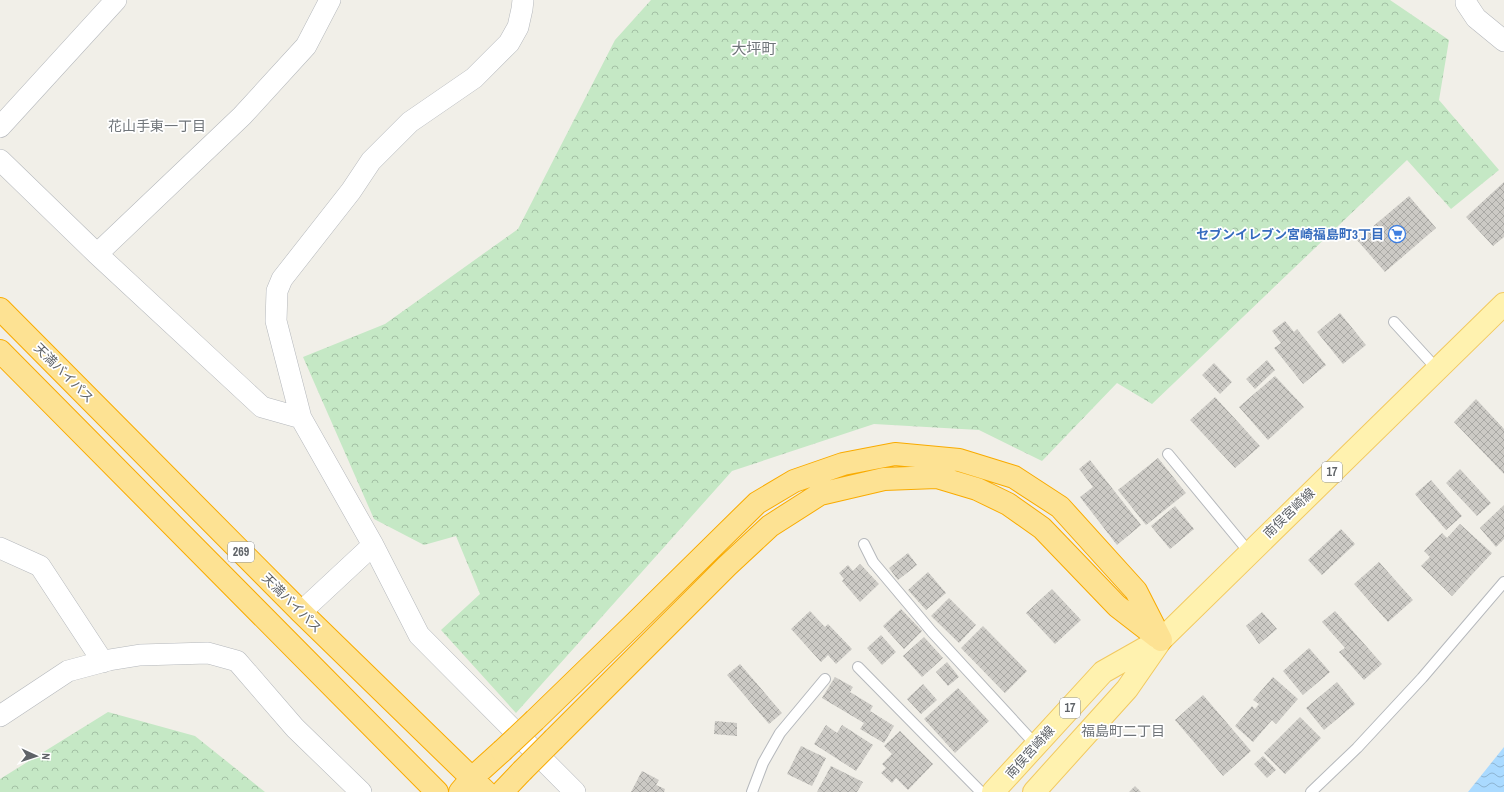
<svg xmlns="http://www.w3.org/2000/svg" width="1504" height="792" font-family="'Archivo Narrow','Noto Sans JP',sans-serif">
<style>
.forest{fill:url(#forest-crowns)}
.water{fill:url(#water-waves)}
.building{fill:url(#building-cross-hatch)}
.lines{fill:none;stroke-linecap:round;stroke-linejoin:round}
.lane-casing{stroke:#b5b8bc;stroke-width:12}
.street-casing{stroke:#b5b8bc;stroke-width:22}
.primary-casing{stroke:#f2c960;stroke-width:24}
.highway-casing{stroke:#f9ab00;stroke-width:24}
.lane{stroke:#fff;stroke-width:10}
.street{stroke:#fff;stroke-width:21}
.primary{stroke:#fff2af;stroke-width:22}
.highway{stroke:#fde293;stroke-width:22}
.highway-bridge-casing{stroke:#f9ab00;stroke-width:24;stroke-linecap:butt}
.highway-bridge{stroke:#fde293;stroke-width:22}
.labels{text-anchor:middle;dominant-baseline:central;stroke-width:3.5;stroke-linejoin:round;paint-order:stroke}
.shield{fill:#fff;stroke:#8f9295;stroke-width:1}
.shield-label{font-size:12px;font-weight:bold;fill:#5f6368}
.shop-label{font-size:13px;font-weight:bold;fill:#366cbe;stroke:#fff;text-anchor:end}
.street-label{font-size:13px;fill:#5f6368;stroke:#fff}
.neighbourhood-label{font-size:14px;fill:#70757a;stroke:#fff}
.quarter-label{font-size:15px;fill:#70757a;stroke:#fff}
</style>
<defs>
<pattern id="forest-crowns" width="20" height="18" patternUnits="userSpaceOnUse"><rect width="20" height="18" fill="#c5e8c5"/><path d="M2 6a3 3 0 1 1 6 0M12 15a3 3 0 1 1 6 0" fill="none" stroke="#a3c0a4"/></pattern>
<pattern id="water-waves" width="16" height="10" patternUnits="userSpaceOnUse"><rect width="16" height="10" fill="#aadaff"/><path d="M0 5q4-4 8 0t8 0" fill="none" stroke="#8eb4d2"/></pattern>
<pattern id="building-cross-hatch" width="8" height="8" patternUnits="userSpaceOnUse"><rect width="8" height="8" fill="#cccac5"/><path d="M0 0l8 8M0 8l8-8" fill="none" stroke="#a9a8a4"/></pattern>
</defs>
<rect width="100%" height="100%" fill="#f1efe8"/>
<path class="forest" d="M 651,0 L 1390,0 L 1449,40 L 1439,100 L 1499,170 L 1451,209 L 1407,160 L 1152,404 L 1117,383 L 1042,461 L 979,430 L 874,424 L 732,471 L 516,713 L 441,630 L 480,594 L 456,536 L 424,545 L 374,519 L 303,357 L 385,324 L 518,229 L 615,40 Z
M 108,712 L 195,736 L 265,792 L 0,792 L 0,779 Z"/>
<path class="water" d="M 1504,747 L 1504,792 L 1468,792 Z"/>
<path class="building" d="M 1504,182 L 1504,237 L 1493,246 L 1466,217 Z
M 1409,196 L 1436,228 L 1385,272 L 1357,240 Z
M 1340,313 L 1366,345 L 1343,364 L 1317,332 Z
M 1285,321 L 1294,332 L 1297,329 L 1326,365 L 1303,384 L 1274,348 L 1281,343 L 1272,331 Z
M 1267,360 L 1275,370 L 1255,389 L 1246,379 Z
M 1214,363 L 1232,382 L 1220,394 L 1202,375 Z
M 1275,376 L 1304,407 L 1268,440 L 1239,407 Z
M 1215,397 L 1260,446 L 1235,468 L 1190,420 Z
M 1476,399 L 1504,429 L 1504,474 L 1454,422 Z
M 1158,458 L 1186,493 L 1146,525 L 1118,490 Z
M 1090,460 L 1141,525 L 1117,545 L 1080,497 L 1093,487 L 1079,469 Z
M 1460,469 L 1491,503 L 1477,516 L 1446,483 Z
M 1431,480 L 1462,516 L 1446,530 L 1415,494 Z
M 1504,505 L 1504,539 L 1496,547 L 1480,528 Z
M 1175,506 L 1194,529 L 1170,549 L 1151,526 Z
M 1460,524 L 1492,553 L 1452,596 L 1421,566 L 1430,557 L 1424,551 L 1442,533 L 1447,538 Z
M 1341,529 L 1355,544 L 1322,575 L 1308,560 Z
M 908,553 L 917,565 L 898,580 L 889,568 Z
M 1379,562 L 1413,600 L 1388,622 L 1354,584 Z
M 860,564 L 879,584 L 860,602 L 842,581 L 844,579 L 839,573 L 848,565 L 853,571 Z
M 928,572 L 946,593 L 926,610 L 908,590 Z
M 1052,589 L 1081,620 L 1055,644 L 1026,613 Z
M 949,598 L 976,625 L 959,643 L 931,616 Z
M 901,609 L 922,631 L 904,649 L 883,626 Z
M 810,611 L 825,627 L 828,624 L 852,649 L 836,664 L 828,655 L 821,662 L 791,629 Z
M 1335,611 L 1382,664 L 1364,680 L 1339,652 L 1345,648 L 1322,622 Z
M 1262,612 L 1277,629 L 1259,644 L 1246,626 Z
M 983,626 L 1027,671 L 1005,693 L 961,648 Z
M 881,635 L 896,652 L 882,665 L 867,648 Z
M 924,637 L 943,658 L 922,677 L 903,656 Z
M 1309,648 L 1330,672 L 1303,695 L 1283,671 Z
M 947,662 L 959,677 L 948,686 L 936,672 Z
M 740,664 L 782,713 L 769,724 L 727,675 Z
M 835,677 L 853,687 L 850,692 L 873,706 L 870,711 L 894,726 L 884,743 L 860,729 L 864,723 L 822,698 Z
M 1273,677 L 1298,699 L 1276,724 L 1272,720 L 1253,742 L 1235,726 L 1252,706 L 1255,709 L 1259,704 L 1253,700 Z
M 1337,682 L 1355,704 L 1324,730 L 1306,708 Z
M 923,684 L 937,700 L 921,714 L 907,699 Z
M 958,688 L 989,721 L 955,753 L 924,719 Z
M 1203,695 L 1251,751 L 1223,776 L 1175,720 Z
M 1300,717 L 1321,738 L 1285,774 L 1264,753 Z
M 715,721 L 737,723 L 737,736 L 714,734 Z
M 826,725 L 837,733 L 842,725 L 873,745 L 856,771 L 814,744 Z
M 900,731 L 933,764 L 908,790 L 896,778 L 892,783 L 881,773 L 886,768 L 882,764 L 892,754 L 884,746 Z
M 801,746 L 826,758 L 812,786 L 787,774 Z
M 1263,756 L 1276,770 L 1267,778 L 1254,764 Z
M 831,766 L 863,782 L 857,792 L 817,792 Z
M 642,771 L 659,780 L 656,785 L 665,789 L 664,792 L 631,792 Z
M 1135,786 L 1141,792 L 1129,792 Z"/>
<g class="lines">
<g class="lane-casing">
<path id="lane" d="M 1394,322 L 1437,369
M 1168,454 L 1249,552
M 864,544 L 873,562 L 932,632 L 1036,745
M 858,667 L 981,792
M 752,792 L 763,763 L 780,733 L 825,679
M 1311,792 L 1357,748 L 1422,678 L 1504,582"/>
</g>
<g class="street-casing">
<path id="street" d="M 523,0 L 522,9 L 518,27 L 509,43 L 474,78 L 410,122 L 371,161 L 351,191 L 282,279 L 277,291 L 276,321 L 301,418 L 373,545 L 419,635 L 575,792
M 1466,0 L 1466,3 L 1476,18 L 1504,41
M 0,127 L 116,0
M 0,160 L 97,254 L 262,407 L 301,418
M 97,254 L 242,116 L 306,46 L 330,0
M 0,548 L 40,566 L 103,662
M 301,612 L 373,545
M 0,716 L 68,671 L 109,660 L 140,655 L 208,653 L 237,661 L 295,728 L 361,792"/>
</g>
<g class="primary-casing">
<path id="primary" d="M 993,792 L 1103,672 L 1156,642
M 1034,792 L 1127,689 L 1161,640 L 1504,304"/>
</g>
<g class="highway-casing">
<path id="highway" d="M 0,309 L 301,612 L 486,792
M 0,351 L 437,792
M 535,720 L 634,624 L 757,503 L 794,481 L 843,464 L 895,454 L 959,460 L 1014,477 L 1060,507 L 1136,591 L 1161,640
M 554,739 L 727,566 L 770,526 L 820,494 L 884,479 L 937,477 L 977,489 L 1008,504 L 1042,528 L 1117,606 L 1157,637
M 460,792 L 472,778 L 502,751
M 502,792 L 522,771"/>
</g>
<use href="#lane" class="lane"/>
<use href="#street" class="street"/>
<use href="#primary" class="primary"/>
<use href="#highway" class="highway"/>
<g class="highway-bridge-casing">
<path id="highway-bridge" d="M 502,751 L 535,720
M 522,771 L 554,739"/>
</g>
<use href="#highway-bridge" class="highway-bridge"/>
</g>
<defs>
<g id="supermarket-ring" transform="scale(0.9)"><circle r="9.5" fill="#fff" stroke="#3f7fe0" stroke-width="1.5"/><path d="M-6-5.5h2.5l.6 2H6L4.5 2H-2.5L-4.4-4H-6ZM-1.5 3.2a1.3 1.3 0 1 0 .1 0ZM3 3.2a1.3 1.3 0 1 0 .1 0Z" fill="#3f7fe0"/></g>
</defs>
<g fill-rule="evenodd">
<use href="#supermarket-ring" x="1397" y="234"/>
</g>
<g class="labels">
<g class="shield">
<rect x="1322" y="462" width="20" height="20" rx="3"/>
<rect x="228" y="542" width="26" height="20" rx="3"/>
<rect x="1060" y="698" width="20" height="20" rx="3"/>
</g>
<g class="shield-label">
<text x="1332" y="472">17</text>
<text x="241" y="552">269</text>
<text x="1070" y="708">17</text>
</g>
<g class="shop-label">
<text x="1384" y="234">セブンイレブン宮崎福島町3丁目</text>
</g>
<g class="street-label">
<text transform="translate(64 373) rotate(45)">天満バイパス</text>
<text transform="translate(1289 513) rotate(-44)">南俣宮崎線</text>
<text transform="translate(292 603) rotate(45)">天満バイパス</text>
<text transform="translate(1030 752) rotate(-48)">南俣宮崎線</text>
</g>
<g class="neighbourhood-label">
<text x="157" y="126">花山手東一丁目</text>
<text x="1123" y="731">福島町二丁目</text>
</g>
<g class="quarter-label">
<text x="754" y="48">大坪町</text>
</g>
</g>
<g transform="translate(36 756) rotate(93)" stroke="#ffffff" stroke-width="3" paint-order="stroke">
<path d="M0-3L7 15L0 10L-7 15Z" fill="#5f6368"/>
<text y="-6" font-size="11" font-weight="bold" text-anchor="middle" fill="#5f6368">N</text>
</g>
</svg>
